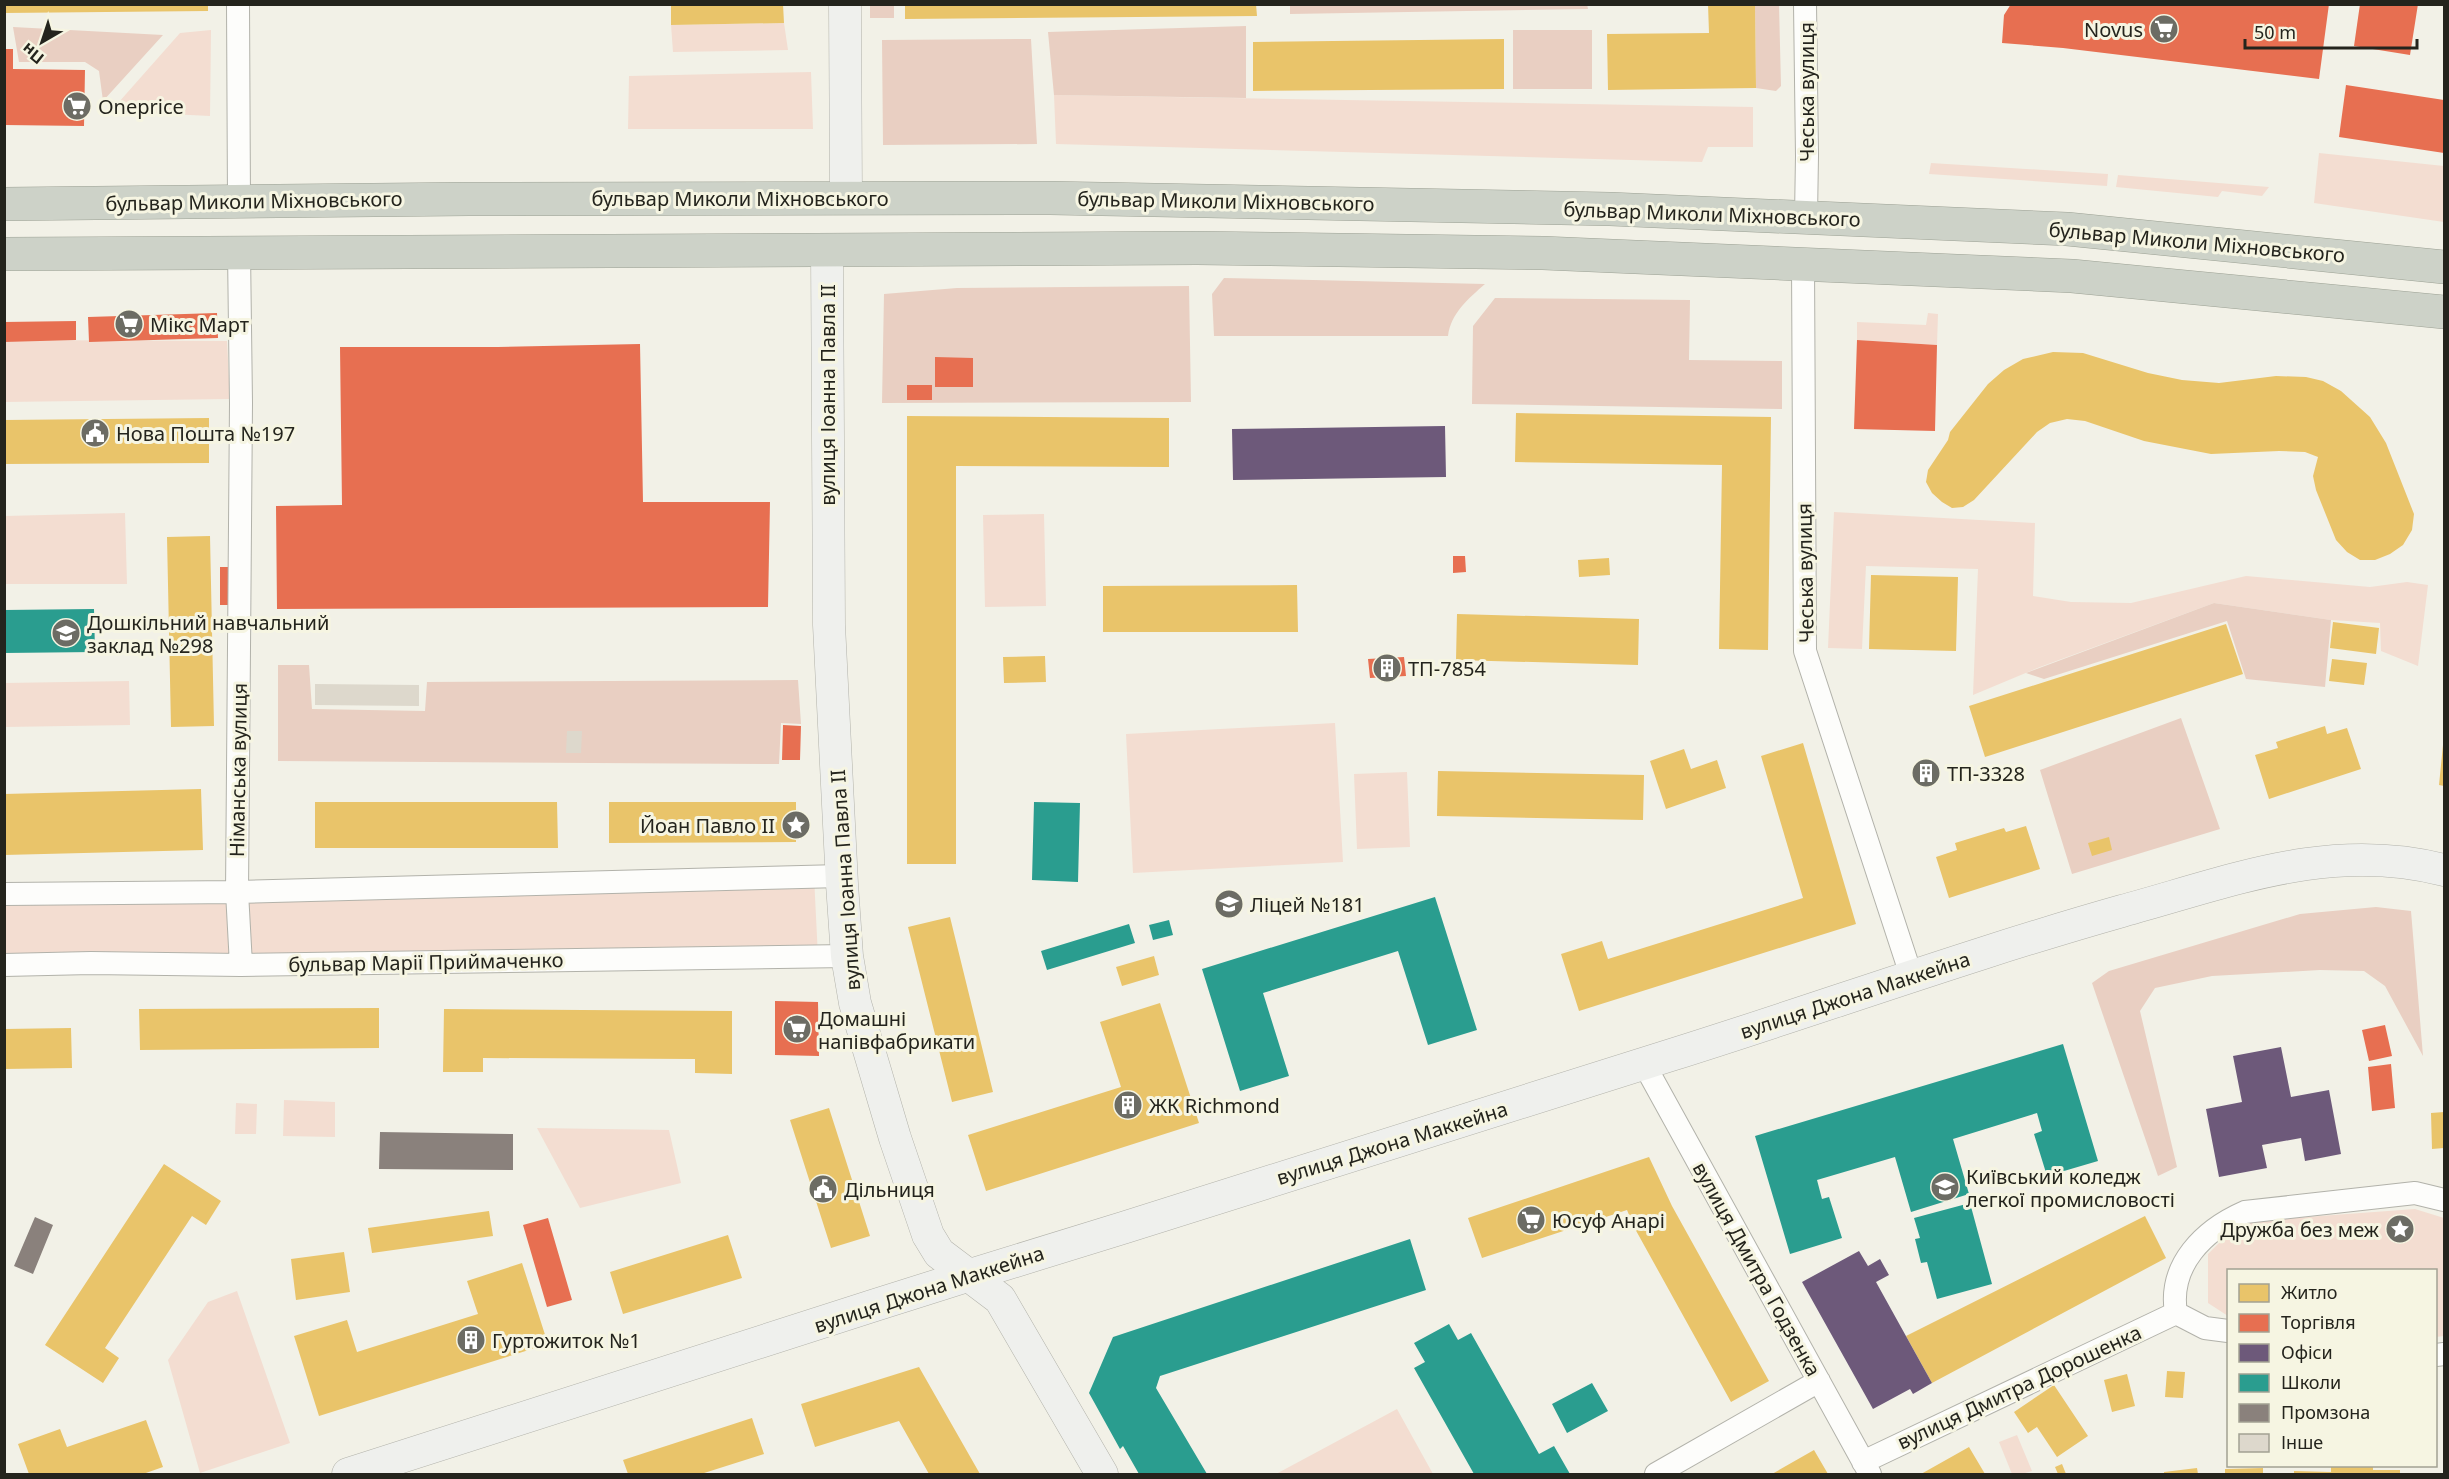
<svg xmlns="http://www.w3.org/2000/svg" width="2449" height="1479" font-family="'Noto Sans',sans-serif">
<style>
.green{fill:#f3ddd1}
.forest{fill:#e9cfc2}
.homes{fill:#e9c46a}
.shops{fill:#e76f51}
.offices{fill:#6d597a}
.schools{fill:#2a9d8f}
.industry{fill:#8a817c}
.building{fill:#ddd8cc}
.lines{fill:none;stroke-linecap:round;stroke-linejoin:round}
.street-casing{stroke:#b2b2aa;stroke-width:24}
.secondary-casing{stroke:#b2b2aa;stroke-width:33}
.highway-casing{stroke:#9ca194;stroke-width:34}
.street{stroke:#fdfdfb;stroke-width:22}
.secondary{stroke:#eff0ed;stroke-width:32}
.highway{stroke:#cdd2c8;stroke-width:33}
.labels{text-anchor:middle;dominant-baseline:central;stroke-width:6;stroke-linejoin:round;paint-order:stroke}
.poi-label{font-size:20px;fill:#24241d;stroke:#f6f5e2;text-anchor:start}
.street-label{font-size:20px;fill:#24241d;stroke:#f6f5e2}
</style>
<rect width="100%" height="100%" fill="#f2f1e7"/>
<path class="green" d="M 784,23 L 788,50 L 673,52 L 671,25 Z
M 211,30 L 210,116 L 111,111 L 180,33 Z
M 811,72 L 813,129 L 628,129 L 629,76 Z
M 1054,95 L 1753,107 L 1753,147 L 1708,147 L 1702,162 L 1056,144 Z
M 2319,153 L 2444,166 L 2444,222 L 2314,203 Z
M 1931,163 L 2108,174 L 2107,186 L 1929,174 Z
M 2118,175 L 2269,187 L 2262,196 L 2222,191 L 2218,197 L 2116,187 Z
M 1928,313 L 1938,314 L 1937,345 L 1857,340 L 1857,322 L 1926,325 Z
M 4,340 L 227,341 L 230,399 L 5,402 Z
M 1834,512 L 2035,523 L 2033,596 L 2071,602 L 2131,603 L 2246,576 L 2370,587 L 2407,582 L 2428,585 L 2418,666 L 2381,651 L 2380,623 L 2331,620 L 2214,603 L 2040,667 L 1973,695 L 1978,569 L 1866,566 L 1862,649 L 1828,648 Z
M 125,513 L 127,584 L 5,584 L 5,516 Z
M 1044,514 L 1046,606 L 985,607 L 983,515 Z
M 129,681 L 130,725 L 5,727 L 5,683 Z
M 1335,723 L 1343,862 L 1133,873 L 1126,734 Z
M 1407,772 L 1410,847 L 1357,849 L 1354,774 Z
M 814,876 L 818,957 L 5,965 L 4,894 Z
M 284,1100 L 335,1102 L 335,1137 L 283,1136 Z
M 236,1103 L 257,1104 L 256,1134 L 235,1134 Z
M 537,1128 L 669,1130 L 681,1183 L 580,1208 Z
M 2415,1209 L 2444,1218 L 2444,1336 L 2436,1337 L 2436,1270 L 2228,1270 L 2228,1316 L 2208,1303 L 2208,1254 L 2240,1222 Z
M 237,1291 L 290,1443 L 200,1473 L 168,1360 L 208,1302 Z
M 1397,1409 L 1433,1474 L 1276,1474 Z
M 2017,1435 L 2032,1471 L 2022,1474 L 2012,1474 L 1999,1442 Z"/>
<path class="forest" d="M 870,5 L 894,5 L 894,18 L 870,18 Z
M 1290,5 L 1587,4 L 1588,9 L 1290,14 Z
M 1755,5 L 1779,5 L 1781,86 L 1776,91 L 1756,88 Z
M 1246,26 L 1246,98 L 1054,95 L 1048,32 Z
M 13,27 L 163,35 L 103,101 L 99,71 L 85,62 L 19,62 Z
M 1513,30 L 1592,30 L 1592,89 L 1513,89 Z
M 1031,39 L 1037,144 L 883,145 L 882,40 Z
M 1224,278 L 1485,284 C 1468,299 1451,313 1448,336 L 1214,336 L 1212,294 Z
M 1189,286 L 1191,402 L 882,403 L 884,294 L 957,288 Z
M 1495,298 L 1690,300 L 1689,360 L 1782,361 L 1782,409 L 1472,404 L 1473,326 Z
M 2214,603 L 2331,620 L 2325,687 L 2246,679 L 2227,621 L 2044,679 L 2026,673 Z
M 278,665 L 309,665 L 312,709 L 425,711 L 427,682 L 798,680 L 801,724 L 781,723 L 779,764 L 278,761 Z
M 2181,718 L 2220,829 L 2072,874 L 2040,770 Z
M 2376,907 L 2411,911 L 2423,1056 L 2385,986 L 2364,971 L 2320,970 L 2212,976 L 2155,988 L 2140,1011 L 2177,1167 L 2158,1176 L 2092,983 L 2109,971 L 2300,914 Z"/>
<path class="homes" d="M 4,4 L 208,4 L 208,11 L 4,13 Z
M 671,4 L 783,4 L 784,23 L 671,25 Z
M 905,4 L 1256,4 L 1257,16 L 905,19 Z
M 1708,4 L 1755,4 L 1756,88 L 1608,90 L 1607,34 L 1709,33 Z
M 1504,39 L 1504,89 L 1253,91 L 1253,42 Z
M 2053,352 L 2083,353 L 2148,373 L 2182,380 L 2219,383 L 2276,376 L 2306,377 L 2323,381 L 2341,391 L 2370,417 L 2386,443 L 2414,514 L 2412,530 L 2403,545 L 2390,554 L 2375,560 L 2360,560 L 2347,552 L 2336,540 L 2316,490 L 2313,476 L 2318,457 L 2305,452 L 2279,451 L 2211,454 L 2144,441 L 2085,421 L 2067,419 L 2050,423 L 2037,432 L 1974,500 L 1963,507 L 1952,508 L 1942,502 L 1932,493 L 1926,482 L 1928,470 L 1948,440 L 1950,432 L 1988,384 L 2004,370 L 2023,359 Z
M 1516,413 L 1771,417 L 1768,650 L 1719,649 L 1722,465 L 1515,462 Z
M 907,416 L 1169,418 L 1169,467 L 956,466 L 956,864 L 907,864 Z
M 209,418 L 209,463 L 4,464 L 4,420 Z
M 210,536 L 214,726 L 171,727 L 167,537 Z
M 1609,558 L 1610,575 L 1579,577 L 1578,560 Z
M 1871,575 L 1958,577 L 1956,651 L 1869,649 Z
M 1297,585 L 1298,632 L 1103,632 L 1103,586 Z
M 1457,614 L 1639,619 L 1638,665 L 1456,660 Z
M 2333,622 L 2379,628 L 2376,654 L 2330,648 Z
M 2226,624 L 2243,674 L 1985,757 L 1969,706 Z
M 1045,656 L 1046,682 L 1004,683 L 1003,657 Z
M 2332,659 L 2367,663 L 2364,685 L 2329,681 Z
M 2325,726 L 2327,734 L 2347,728 L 2361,769 L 2269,799 L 2255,755 L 2278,748 L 2276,742 Z
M 1803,743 L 1856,924 L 1579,1011 L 1561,954 L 1602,941 L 1608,959 L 1803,898 L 1761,756 Z
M 2443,745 L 2444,745 L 2444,786 L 2439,785 Z
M 1684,749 L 1691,769 L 1717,760 L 1726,788 L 1666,809 L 1650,761 Z
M 1932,760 L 1938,780 L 1921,786 L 1914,767 Z
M 1438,771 L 1644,775 L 1643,820 L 1437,816 Z
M 201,789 L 203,850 L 4,855 L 4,794 Z
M 315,802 L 557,802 L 558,848 L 315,848 Z
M 609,802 L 796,802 L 796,842 L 609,843 Z
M 2026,826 L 2040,869 L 1949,898 L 1936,857 L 1957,850 L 1955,843 L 2004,828 L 2006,832 Z
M 2109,837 L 2112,850 L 2092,856 L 2088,843 Z
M 950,917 L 993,1092 L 952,1102 L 908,927 Z
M 1154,956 L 1159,975 L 1122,986 L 1116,967 Z
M 1160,1003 L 1199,1123 L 986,1191 L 968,1135 L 1121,1087 L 1100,1022 Z
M 379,1008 L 379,1048 L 140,1050 L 139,1009 Z
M 444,1009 L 732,1011 L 732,1074 L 695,1073 L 695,1059 L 483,1058 L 483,1072 L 443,1072 Z
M 71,1028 L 72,1068 L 4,1069 L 4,1029 Z
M 829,1108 L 870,1236 L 831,1248 L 790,1120 Z
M 2444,1112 L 2444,1148 L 2432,1149 L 2431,1113 Z
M 1649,1157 L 1672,1206 L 1769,1381 L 1731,1402 L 1634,1227 L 1627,1210 L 1482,1258 L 1468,1218 Z
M 164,1164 L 221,1201 L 206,1225 L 192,1216 L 105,1348 L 119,1358 L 103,1383 L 45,1345 Z
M 489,1211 L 493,1236 L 372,1253 L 368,1228 Z
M 2145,1216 L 2166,1258 L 1932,1383 L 1906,1336 Z
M 728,1235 L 742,1278 L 623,1314 L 610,1272 Z
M 344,1252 L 350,1292 L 296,1300 L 291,1259 Z
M 522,1263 L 548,1344 L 319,1416 L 294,1336 L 347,1320 L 357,1352 L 478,1314 L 467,1281 Z
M 919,1367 L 980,1474 L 929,1474 L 899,1421 L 815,1447 L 801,1404 Z
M 2167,1371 L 2185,1372 L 2183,1398 L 2165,1397 Z
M 2127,1374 L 2135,1406 L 2112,1412 L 2104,1380 Z
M 2054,1385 L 2088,1436 L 2057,1457 L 2037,1427 L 2028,1433 L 2014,1412 Z
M 752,1418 L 764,1454 L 701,1474 L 628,1474 L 623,1460 Z
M 146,1420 L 163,1467 L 143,1474 L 29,1474 L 18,1444 L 60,1429 L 67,1447 Z
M 1969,1447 L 1985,1474 L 1921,1474 Z
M 1814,1450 L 1828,1474 L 1772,1474 Z
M 2062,1464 L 2066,1474 L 2058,1474 L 2055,1467 Z
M 2331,1466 L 2373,1466 L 2373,1470 L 2400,1470 L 2400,1474 L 2294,1474 L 2294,1471 L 2331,1472 Z
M 2197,1468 L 2198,1474 L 2164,1474 L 2164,1472 Z
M 2263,1468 L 2263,1474 L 2225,1474 L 2225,1469 Z"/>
<path class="shops" d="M 2011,4 L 2329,4 L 2319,79 L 2063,48 L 2002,43 L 2004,15 Z
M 2360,4 L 2418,4 L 2410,55 L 2354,46 Z
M 5,49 L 13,49 L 13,69 L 85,70 L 84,126 L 5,125 Z
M 2346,85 L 2444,100 L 2444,153 L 2339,137 Z
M 217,313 L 218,338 L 89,342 L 88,317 Z
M 76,321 L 76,340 L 4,342 L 4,322 Z
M 1857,340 L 1937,345 L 1935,431 L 1854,429 Z
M 640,344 L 643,502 L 770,502 L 768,607 L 277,609 L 276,506 L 342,505 L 340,347 L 498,347 Z
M 935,357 L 973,358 L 973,387 L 935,387 Z
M 907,385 L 932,385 L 932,400 L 907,400 Z
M 1453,556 L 1465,556 L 1466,572 L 1453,573 Z
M 220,567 L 231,567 L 231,605 L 220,605 Z
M 1404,657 L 1406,676 L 1370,678 L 1368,659 Z
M 783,725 L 801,726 L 800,760 L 782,760 Z
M 775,1001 L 818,1002 L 819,1056 L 775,1055 Z
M 2385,1025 L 2392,1056 L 2369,1061 L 2362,1030 Z
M 2391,1064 L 2395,1108 L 2372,1111 L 2368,1067 Z
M 548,1218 L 572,1300 L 547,1307 L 523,1225 Z"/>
<path class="offices" d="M 1445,426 L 1446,477 L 1233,480 L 1232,429 Z
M 2281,1047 L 2291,1097 L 2329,1090 L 2341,1154 L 2305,1161 L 2301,1138 L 2262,1145 L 2267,1168 L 2219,1177 L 2206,1109 L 2242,1102 L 2233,1056 Z
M 1859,1251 L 1868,1266 L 1880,1259 L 1889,1275 L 1876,1282 L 1932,1383 L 1913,1394 L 1910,1389 L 1873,1409 L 1802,1282 Z"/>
<path class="schools" d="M 94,609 L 95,652 L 4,653 L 4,610 Z
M 1034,802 L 1080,803 L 1078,882 L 1032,880 Z
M 1435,897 L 1477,1030 L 1428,1045 L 1398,951 L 1263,993 L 1289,1076 L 1240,1091 L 1202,969 Z
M 1169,920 L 1173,935 L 1153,940 L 1149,925 Z
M 1129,924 L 1135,943 L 1047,970 L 1041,951 Z
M 2063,1044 L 2098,1161 L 2047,1176 L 2034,1134 L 2042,1131 L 2037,1113 L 1953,1139 L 1969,1194 L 1911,1212 L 1895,1157 L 1817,1180 L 1822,1199 L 1829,1197 L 1842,1238 L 1790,1254 L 1755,1136 Z
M 1970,1203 L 1992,1284 L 1937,1299 L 1927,1262 L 1921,1263 L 1915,1239 L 1920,1238 L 1914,1218 Z
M 1410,1239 L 1426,1290 L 1160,1376 L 1156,1388 L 1207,1474 L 1139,1474 L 1123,1446 L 1120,1449 L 1089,1393 L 1113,1337 Z
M 1449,1324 L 1458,1340 L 1471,1333 L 1539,1454 L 1554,1446 L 1570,1474 L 1474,1474 L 1414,1368 L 1425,1362 L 1414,1343 Z
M 1592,1383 L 1608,1411 L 1567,1433 L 1552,1404 Z"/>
<path class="industry" d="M 380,1132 L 513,1134 L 513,1170 L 379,1169 Z
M 35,1217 L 53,1225 L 33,1274 L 14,1266 Z"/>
<path class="building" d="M 315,684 L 419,685 L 419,706 L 315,705 Z
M 567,731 L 582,731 L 581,753 L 566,753 Z"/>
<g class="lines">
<g class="street-casing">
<path id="street" d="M 238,4 L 239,202
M 1805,4 L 1807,156 L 1806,216
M 239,252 L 241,403 L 237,892 L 241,965
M 1803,263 L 1805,651 L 1911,975
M 4,894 L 237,892 L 841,876
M 4,965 L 91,963 L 241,965 L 847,956
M 1644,1064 L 1870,1474
M 2176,1313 C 2168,1265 2204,1230 2245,1212 L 2415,1193 L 2444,1200
M 2176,1313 L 2205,1328 L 2228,1331
M 2436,1355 L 2444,1354
M 1863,1462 L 2176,1313
M 1656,1474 L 1819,1381"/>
</g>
<g class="secondary-casing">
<path id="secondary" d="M 845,4 L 846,197
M 827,250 L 829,625 L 842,884 L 847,956 L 855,1003 L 895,1138 L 928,1235 L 939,1253 L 1000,1299 L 1102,1474
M 348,1474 C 554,1410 760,1341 967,1276 C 1202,1204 1436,1130 1671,1055 C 1821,1008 1970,954 2122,911 C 2232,881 2329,841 2444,870"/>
</g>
<g class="highway-casing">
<path id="highway" d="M 4,204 L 469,199 L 1050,198 L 1610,209 L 2067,229 L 2444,267
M 4,254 L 1197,248 L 1543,253 L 2072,276 L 2444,312"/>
</g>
<use href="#street" class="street"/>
<use href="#secondary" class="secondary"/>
<use href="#highway" class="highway"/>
</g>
<defs>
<g id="supermarket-disc" transform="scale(1.5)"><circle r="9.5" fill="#6c6c64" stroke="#f6f5e2"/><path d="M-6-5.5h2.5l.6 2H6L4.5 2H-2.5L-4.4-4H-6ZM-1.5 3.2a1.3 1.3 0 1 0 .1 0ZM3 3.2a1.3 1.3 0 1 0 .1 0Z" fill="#fff"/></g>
<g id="civic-disc" transform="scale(1.5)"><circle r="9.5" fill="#6c6c64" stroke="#f6f5e2"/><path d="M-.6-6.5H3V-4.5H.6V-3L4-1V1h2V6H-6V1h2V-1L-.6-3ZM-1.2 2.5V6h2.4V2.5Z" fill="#fff"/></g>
<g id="school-disc" transform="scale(1.5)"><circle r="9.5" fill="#6c6c64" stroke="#f6f5e2"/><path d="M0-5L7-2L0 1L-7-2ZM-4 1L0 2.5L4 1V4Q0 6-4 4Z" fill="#fff"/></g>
<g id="building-disc" transform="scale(1.5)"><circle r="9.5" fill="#6c6c64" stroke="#f6f5e2"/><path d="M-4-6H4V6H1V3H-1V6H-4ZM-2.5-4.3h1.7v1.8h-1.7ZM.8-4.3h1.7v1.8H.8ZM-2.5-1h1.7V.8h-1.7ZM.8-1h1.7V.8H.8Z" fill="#fff"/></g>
<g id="sight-disc" transform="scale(1.5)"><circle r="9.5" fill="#6c6c64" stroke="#f6f5e2"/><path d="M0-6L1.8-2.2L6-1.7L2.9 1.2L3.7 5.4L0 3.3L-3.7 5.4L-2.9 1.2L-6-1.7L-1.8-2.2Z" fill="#fff"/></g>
<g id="university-disc" transform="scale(1.5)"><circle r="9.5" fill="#6c6c64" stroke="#f6f5e2"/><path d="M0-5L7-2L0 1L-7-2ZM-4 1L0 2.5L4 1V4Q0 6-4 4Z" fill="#fff"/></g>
</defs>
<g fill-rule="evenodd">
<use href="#supermarket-disc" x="2164" y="29"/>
<use href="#supermarket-disc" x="77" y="106"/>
<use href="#supermarket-disc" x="129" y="324"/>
<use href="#civic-disc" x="95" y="433"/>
<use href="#school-disc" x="66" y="633"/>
<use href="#building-disc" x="1387" y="668"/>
<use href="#building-disc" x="1926" y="773"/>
<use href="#sight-disc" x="796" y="825"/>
<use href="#school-disc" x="1229" y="904"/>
<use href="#supermarket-disc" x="797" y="1029"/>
<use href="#building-disc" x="1128" y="1105"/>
<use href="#university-disc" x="1945" y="1187"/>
<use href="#civic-disc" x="823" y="1189"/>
<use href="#supermarket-disc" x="1531" y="1220"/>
<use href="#sight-disc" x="2400" y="1229"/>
<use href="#building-disc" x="471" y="1340"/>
</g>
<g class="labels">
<g class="poi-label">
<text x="2143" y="29" text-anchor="end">Novus</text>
<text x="98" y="106">Oneprice</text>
<text x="150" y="324">Мікс Март</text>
<text x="116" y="433">Нова Пошта №197</text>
<text x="87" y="622">Дошкільний навчальний<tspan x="87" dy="23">заклад №298</tspan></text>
<text x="1408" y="668">ТП-7854</text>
<text x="1947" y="773">ТП-3328</text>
<text x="775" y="825" text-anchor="end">Йоан Павло II</text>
<text x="1250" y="904">Ліцей №181</text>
<text x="818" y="1018">Домашні<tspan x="818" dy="23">напівфабрикати</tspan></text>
<text x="1149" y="1105">ЖК Richmond</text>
<text x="1966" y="1176">Київський коледж<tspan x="1966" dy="23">легкої промисловості</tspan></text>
<text x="844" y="1189">Дільниця</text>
<text x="1552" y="1220">Юсуф Анарі</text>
<text x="2379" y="1229" text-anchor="end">Дружба без меж</text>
<text x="492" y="1340">Гуртожиток №1</text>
</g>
<g class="street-label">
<text transform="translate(1806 92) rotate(-90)">Чеська вулиця</text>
<text x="740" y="198">бульвар Миколи Міхновського</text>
<text transform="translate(254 201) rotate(-1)">бульвар Миколи Міхновського</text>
<text transform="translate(1226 201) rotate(1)">бульвар Миколи Міхновського</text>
<text transform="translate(1712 214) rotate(2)">бульвар Миколи Міхновського</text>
<text transform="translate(2197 242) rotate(5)">бульвар Миколи Міхновського</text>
<text transform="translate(827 395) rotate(-90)">вулиця Іоанна Павла II</text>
<text transform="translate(1805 573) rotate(-91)">Чеська вулиця</text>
<text transform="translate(238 770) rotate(-89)">Німанська вулиця</text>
<text transform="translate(845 880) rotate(-94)">вулиця Іоанна Павла II</text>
<text transform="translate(426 962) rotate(-1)">бульвар Марії Приймаченко</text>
<text transform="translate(1855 995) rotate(-18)">вулиця Джона Маккейна</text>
<text transform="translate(1392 1143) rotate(-17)">вулиця Джона Маккейна</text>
<text transform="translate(1757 1269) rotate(61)">вулиця Дмитра Годзенка</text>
<text transform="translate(929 1289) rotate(-18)">вулиця Джона Маккейна</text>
<text transform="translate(2019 1387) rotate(-25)">вулиця Дмитра Дорошенка</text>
</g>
</g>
<rect width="2449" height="1479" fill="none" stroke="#24241d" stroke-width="12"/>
<rect x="2227" y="1269" width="210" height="198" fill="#f6f5e2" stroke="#a2a193" stroke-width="1.5"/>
<rect x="2239" y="1284" width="30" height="18" fill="#e9c46a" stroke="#a2a193" stroke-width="1.5"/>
<text x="2281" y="1299" font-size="18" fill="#24241d">Житло</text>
<rect x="2239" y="1314" width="30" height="18" fill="#e76f51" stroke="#a2a193" stroke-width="1.5"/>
<text x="2281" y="1329" font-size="18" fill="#24241d">Торгівля</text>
<rect x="2239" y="1344" width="30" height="18" fill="#6d597a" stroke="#a2a193" stroke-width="1.5"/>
<text x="2281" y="1359" font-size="18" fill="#24241d">Офіси</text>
<rect x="2239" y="1374" width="30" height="18" fill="#2a9d8f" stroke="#a2a193" stroke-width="1.5"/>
<text x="2281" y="1389" font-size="18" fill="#24241d">Школи</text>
<rect x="2239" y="1404" width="30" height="18" fill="#8a817c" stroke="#a2a193" stroke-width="1.5"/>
<text x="2281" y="1419" font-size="18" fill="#24241d">Промзона</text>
<rect x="2239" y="1434" width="30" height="18" fill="#ddd8cc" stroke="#a2a193" stroke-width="1.5"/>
<text x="2281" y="1449" font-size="18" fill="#24241d">Інше</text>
<g transform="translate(42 42) rotate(219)" stroke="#f6f5e2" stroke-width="4.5" paint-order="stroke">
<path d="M0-4.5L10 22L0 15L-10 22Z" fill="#24241d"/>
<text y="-9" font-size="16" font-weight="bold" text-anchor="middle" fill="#24241d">Пн</text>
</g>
<path d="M2245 39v9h172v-9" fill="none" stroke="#24241d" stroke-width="3"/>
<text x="2254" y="39" font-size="18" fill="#24241d" stroke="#f6f5e2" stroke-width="4.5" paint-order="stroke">50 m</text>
</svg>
